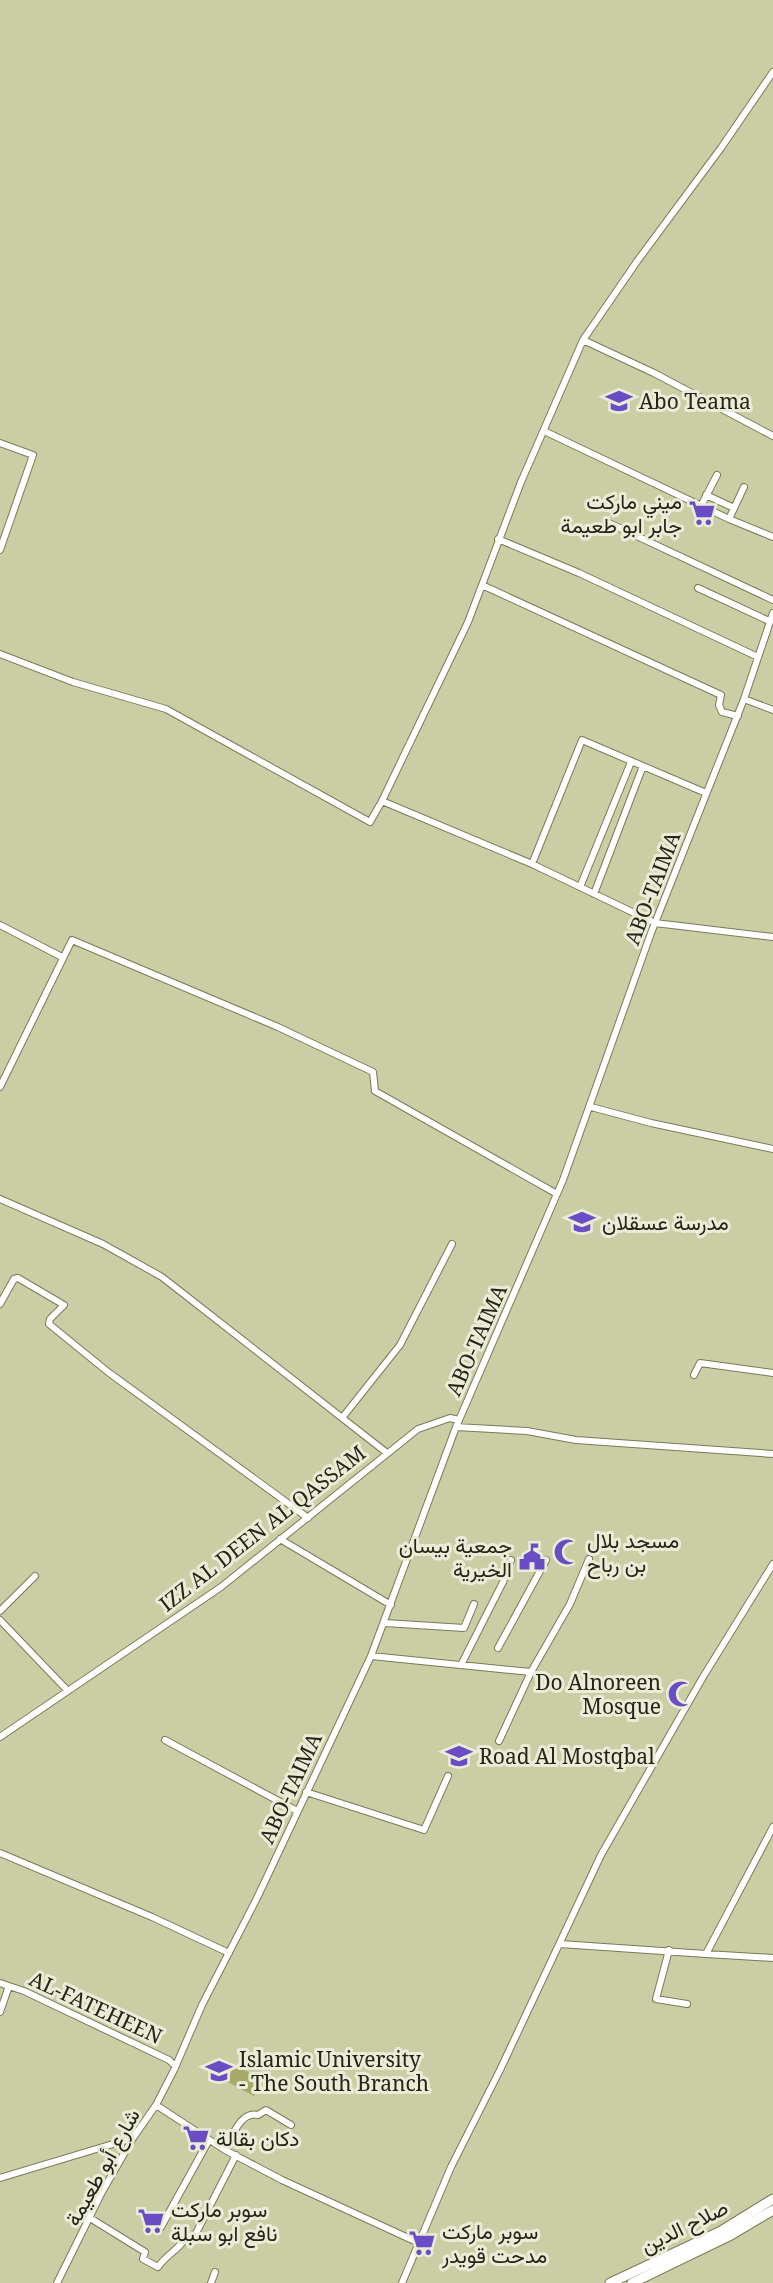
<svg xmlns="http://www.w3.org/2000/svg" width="773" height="2283" font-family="'Noto Serif',Vazirmatn,serif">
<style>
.green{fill:#a8aa6b}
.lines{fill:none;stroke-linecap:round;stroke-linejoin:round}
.minor-casing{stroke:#7a7b55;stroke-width:8}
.highway-casing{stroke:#7a7b55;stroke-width:11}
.minor{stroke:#fff;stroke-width:6}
.highway{stroke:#fff;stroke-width:9}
.labels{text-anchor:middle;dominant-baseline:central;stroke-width:6;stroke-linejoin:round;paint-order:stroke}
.poi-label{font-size:21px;fill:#252516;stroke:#ebecd7;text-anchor:start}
.street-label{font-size:21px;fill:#252516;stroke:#ebecd7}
</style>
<rect width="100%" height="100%" fill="#cbcda4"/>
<path class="green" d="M 235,2065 L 263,2080 L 254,2096 L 226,2081 Z"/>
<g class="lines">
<g class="minor-casing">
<path id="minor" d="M 583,340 L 654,373 L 773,436
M 544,431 L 729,519
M 0,443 L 33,455 L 0,550
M 744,487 L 729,519 L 773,537
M 706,495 L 734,508
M 701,506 L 717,475
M 609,523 L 773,600
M 498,539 L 579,573 L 758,657
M 482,585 L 721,695 L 719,705 L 722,712 L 738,716
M 698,588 L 769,621
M 0,654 L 73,682 L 166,709 L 370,822 L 382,801 L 532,864 L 655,923 L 773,937
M 744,699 L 773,710
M 382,801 L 468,622 L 521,482 L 583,340 L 638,260 L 721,148 L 773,72
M 532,864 L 582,740 L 706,793
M 580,887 L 631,762
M 594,894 L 643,766
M 0,925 L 62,957
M 0,1087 L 72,940 L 278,1027 L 373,1072 L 375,1091 L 557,1194
M 591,1107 L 651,1123 L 773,1149
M 0,1199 L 103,1244 L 162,1277 L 387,1453
M 0,1304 L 14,1279 L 18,1278 L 64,1305 L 50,1319 L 49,1324 L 108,1372 L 308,1518
M 694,1375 L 700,1363 L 773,1373
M 342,1418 L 400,1345 L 452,1244
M 456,1427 L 527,1431 L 576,1440 L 773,1454
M 280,1539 L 391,1605
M 0,1611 L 35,1576
M 0,1620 L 67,1690
M 385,1623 L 464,1628 L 474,1604
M 498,1648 L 546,1560
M 371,1656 L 531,1672
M 461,1665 L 503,1582 L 511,1560
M 0,1737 L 221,1587 L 418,1429 L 450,1418 L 459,1420
M 165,1740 L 297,1811
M 499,1741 L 531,1672 L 570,1604 L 589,1559
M 306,1792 L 424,1830 L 448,1776
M 0,1853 L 152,1917 L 229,1953
M 560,1944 L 706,1954 L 773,1827
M 669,1950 L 656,1999 L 687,2004
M 706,1954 L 773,1958
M 0,1983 L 24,1991 L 169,2060 L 175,2066
M 0,2012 L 9,1986
M 156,2105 L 225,2150 L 282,2180 L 419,2243
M 225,2150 C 232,2137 240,2111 258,2115 L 266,2110 L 291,2125
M 0,2178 L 133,2138
M 90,2218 L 145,2252 L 143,2259 L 158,2267 C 166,2255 177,2251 185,2239
M 161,2227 L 209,2140
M 191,2243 L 236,2155
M 57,2283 L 102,2192 L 133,2138 L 156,2105 L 174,2070 L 202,2005 L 257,1898 L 371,1656 L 456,1427 L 563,1180 L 651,933 L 744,699 L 773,613
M 211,2283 L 215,2272
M 402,2283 L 451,2167 L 500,2070 L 601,1855 L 703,1677 L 773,1564"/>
</g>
<g class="highway-casing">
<path id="highway" d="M 610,2283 L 721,2231 L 773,2199
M 632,2283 L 731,2235 L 773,2210"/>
</g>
<use href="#minor" class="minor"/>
<use href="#highway" class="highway"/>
</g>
<defs>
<g id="school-bare" transform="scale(2.07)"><path d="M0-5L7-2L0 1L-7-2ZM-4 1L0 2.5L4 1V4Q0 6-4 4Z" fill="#6a4cc5" stroke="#ebecd7" stroke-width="2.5" paint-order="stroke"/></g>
<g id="supermarket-bare" transform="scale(2.07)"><path d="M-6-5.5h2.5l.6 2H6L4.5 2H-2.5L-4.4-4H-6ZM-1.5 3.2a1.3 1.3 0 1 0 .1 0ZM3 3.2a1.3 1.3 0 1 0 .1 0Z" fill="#6a4cc5" stroke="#ebecd7" stroke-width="2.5" paint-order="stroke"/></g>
<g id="mosque-bare" transform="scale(2.07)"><path d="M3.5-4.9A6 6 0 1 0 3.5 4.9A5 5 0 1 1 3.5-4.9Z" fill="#6a4cc5" stroke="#ebecd7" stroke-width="2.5" paint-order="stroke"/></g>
<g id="civic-bare" transform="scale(2.07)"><path d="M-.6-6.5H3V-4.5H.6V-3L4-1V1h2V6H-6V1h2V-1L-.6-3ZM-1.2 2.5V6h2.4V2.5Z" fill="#6a4cc5" stroke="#ebecd7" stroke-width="2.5" paint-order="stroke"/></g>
<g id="university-bare" transform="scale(2.07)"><path d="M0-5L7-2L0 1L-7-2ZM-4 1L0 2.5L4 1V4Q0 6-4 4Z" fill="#6a4cc5" stroke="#ebecd7" stroke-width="2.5" paint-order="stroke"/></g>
</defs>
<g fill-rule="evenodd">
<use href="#school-bare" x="619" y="401"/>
<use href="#supermarket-bare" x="702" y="513"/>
<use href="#school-bare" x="582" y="1222"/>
<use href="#mosque-bare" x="567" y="1552"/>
<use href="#civic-bare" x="532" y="1557"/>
<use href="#mosque-bare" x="681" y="1694"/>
<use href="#school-bare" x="459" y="1756"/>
<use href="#university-bare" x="219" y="2071"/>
<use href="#supermarket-bare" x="196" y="2138"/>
<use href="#supermarket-bare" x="151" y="2221"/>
<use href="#supermarket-bare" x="422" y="2243"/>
</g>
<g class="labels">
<g class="poi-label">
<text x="639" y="401">Abo Teama</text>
<text x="682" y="501" text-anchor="end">ميني ماركت<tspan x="682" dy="24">جابر ابو طعيمة</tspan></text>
<text x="602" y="1222">مدرسة عسقلان</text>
<text x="587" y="1540">مسجد بلال<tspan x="587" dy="24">بن رباح</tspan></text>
<text x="512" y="1545" text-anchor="end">جمعية بيسان<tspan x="512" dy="24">الخيرية</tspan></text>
<text x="661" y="1682" text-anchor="end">Do Alnoreen<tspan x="661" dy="24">Mosque</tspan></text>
<text x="479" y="1756">Road Al Mostqbal</text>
<text x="239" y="2059">Islamic University<tspan x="239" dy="24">- The South Branch</tspan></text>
<text x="216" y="2138">دكان بقالة</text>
<text x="171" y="2209">سوبر ماركت<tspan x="171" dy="24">نافع ابو سبلة</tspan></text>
<text x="442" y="2231">سوبر ماركت<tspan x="442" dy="24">مدحت قويدر</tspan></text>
</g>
<g class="street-label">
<text transform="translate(652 888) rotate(-69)">ABO-TAIMA</text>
<text transform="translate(476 1340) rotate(-66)">ABO-TAIMA</text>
<text transform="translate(262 1528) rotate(-38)">IZZ AL DEEN AL QASSAM</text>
<text transform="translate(290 1788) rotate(-65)">ABO-TAIMA</text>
<text transform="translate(96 2007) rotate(25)">AL-FATEHEEN</text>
<text transform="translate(102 2167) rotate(-61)">شارع أبو طعيمة</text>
<text transform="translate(684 2226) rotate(-26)">صلاح الدين</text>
</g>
</g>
</svg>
